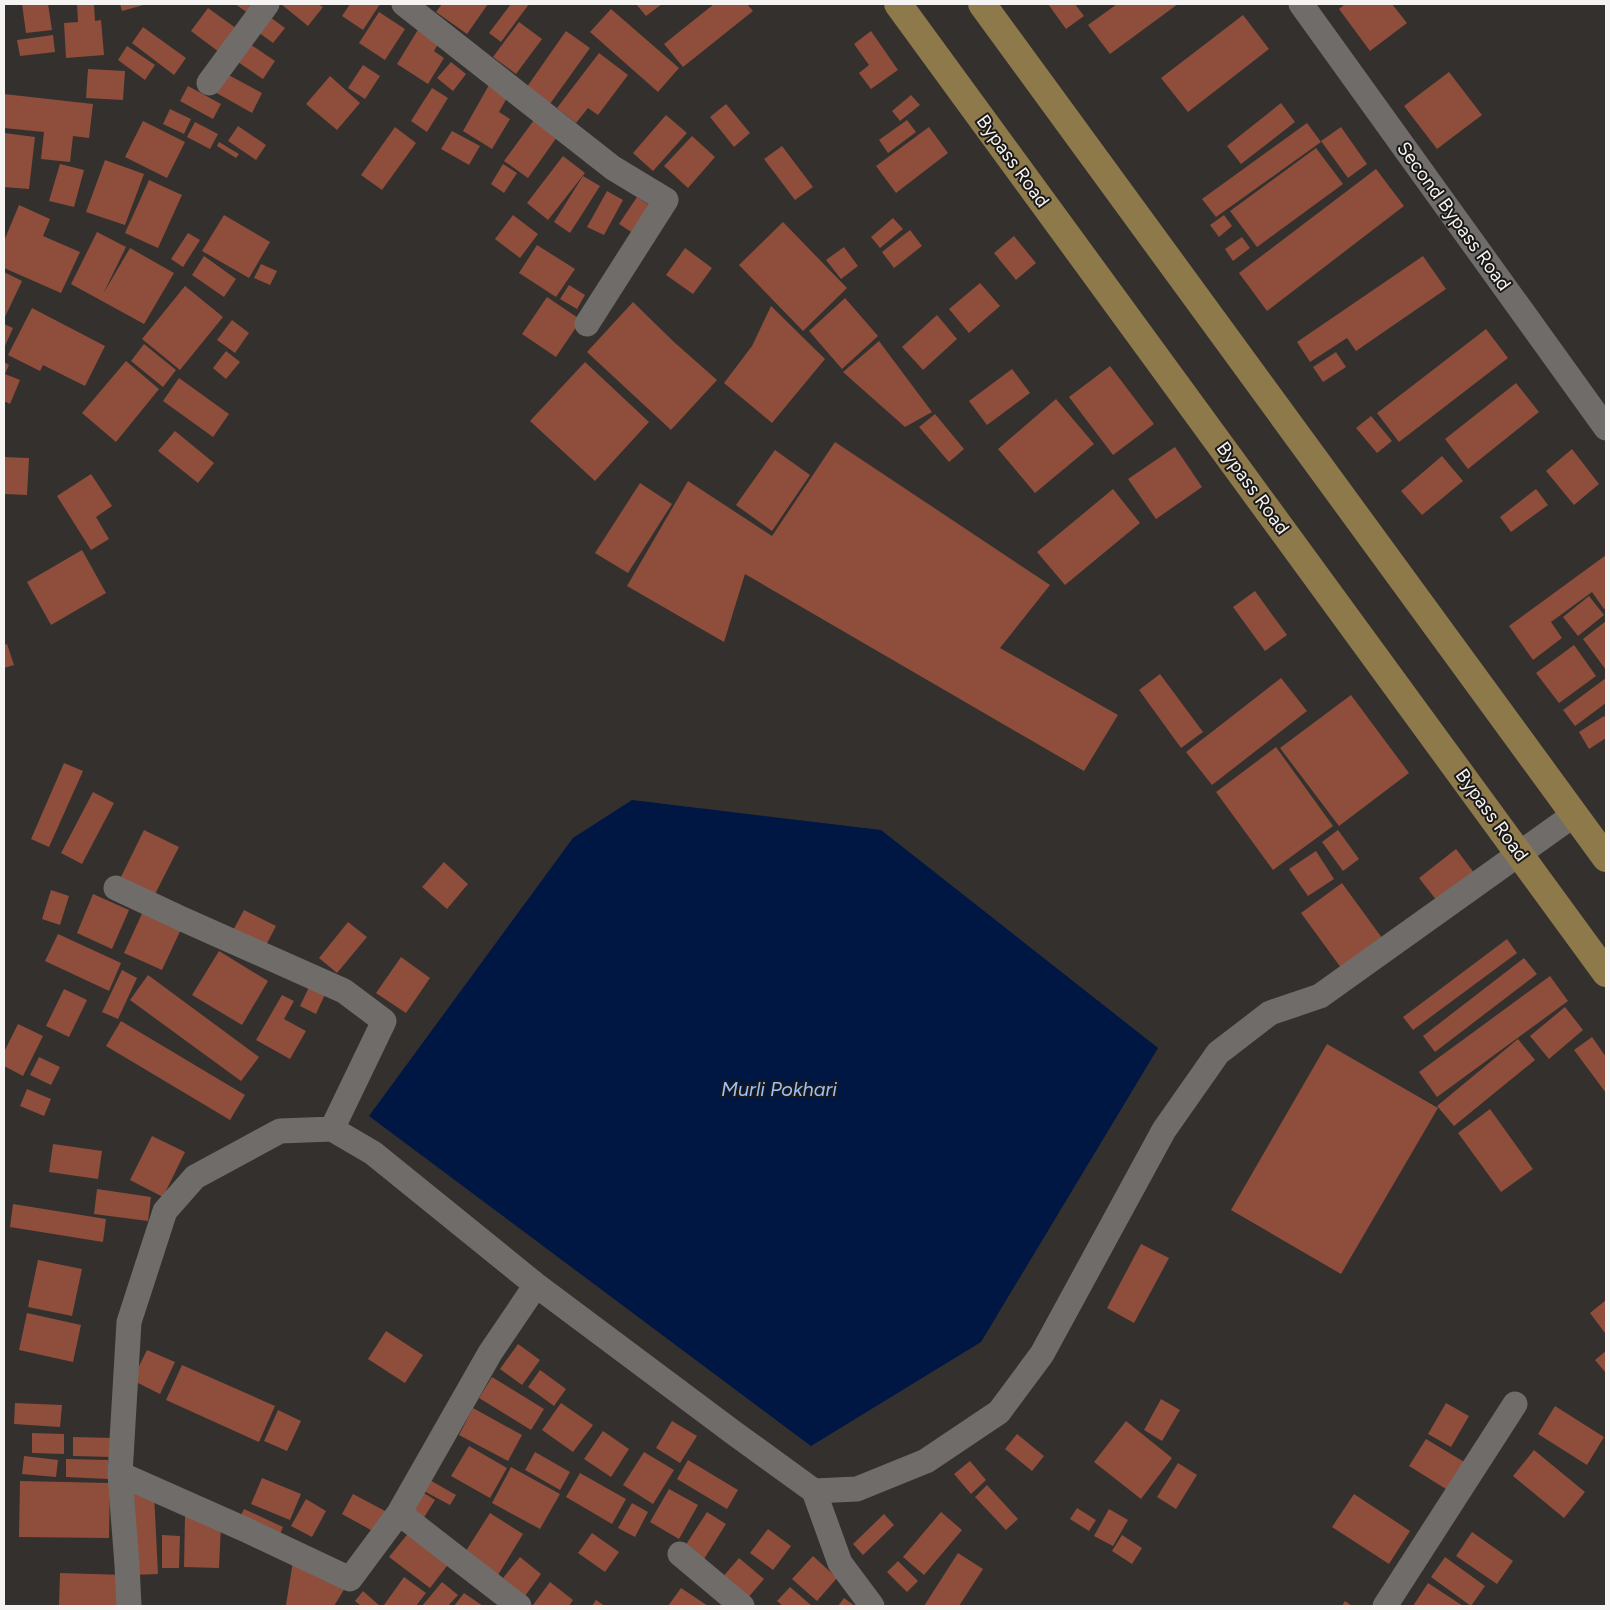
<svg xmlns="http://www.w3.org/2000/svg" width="1610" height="1610" font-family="Figtree,sans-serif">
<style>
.water{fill:#001643}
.building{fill:#8e4e3b}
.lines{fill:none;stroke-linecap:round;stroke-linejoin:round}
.minor{stroke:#706c6a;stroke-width:25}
.primary{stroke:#8e794a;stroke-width:28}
.labels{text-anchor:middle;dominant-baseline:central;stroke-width:4;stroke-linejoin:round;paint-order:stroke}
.street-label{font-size:19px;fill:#f6f4f2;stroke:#1a1918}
.water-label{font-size:20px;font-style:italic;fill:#99c1fe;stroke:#1a1918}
</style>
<rect width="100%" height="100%" fill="#33302e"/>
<path class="water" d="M 632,800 L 881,830 L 1158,1048 L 981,1342 L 811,1446 L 369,1116 L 573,838 Z"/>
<path class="building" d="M 22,4 L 48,4 L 52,30 L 26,33 Z
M 77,4 L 94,4 L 95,21 L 101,20 L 104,55 L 66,58 L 64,23 L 78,22 Z
M 120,4 L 147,4 L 122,11 Z
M 235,4 L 258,4 L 251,15 Z
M 281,4 L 318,4 L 323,7 L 308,26 Z
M 350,4 L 380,4 L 363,30 L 342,16 Z
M 442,4 L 488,4 L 467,34 L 436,12 Z
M 511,4 L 529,4 L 501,42 L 489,33 Z
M 636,4 L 662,4 L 646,16 Z
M 714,4 L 747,4 L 753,11 L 683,67 L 664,44 Z
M 1048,4 L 1075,4 L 1084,16 L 1066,29 Z
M 1117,4 L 1178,4 L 1110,54 L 1088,25 Z
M 1345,4 L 1392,4 L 1407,23 L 1370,51 L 1339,9 Z
M 208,8 L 240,31 L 223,55 L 191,31 Z
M 611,9 L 679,68 L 658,92 L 590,32 Z
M 379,12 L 405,29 L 385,60 L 359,43 Z
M 1243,15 L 1269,49 L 1188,112 L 1161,78 Z
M 270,17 L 285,28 L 273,43 L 258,32 Z
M 519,22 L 542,39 L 516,74 L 493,57 Z
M 143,27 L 186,58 L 174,75 L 132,43 Z
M 419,28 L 440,41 L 434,51 L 444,58 L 428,84 L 397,64 Z
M 566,31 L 590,48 L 547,108 L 524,91 Z
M 871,31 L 898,70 L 871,89 L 859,73 L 869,65 L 854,44 Z
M 53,35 L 55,52 L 20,56 L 17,40 Z
M 244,40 L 275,61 L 263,79 L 232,58 Z
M 127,46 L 155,65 L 145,80 L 118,60 Z
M 599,53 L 628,75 L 598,115 L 588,108 L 576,123 L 557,108 Z
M 451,62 L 466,74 L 453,91 L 437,78 Z
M 363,65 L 380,76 L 365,99 L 348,88 Z
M 88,69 L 125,71 L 123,100 L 86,98 Z
M 223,72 L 262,93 L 252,113 L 213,91 Z
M 1449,72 L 1482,115 L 1437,149 L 1404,106 Z
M 330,76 L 360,103 L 337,130 L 306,104 Z
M 489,85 L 508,96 L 499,112 L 510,119 L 492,149 L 463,131 Z
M 188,86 L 221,104 L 213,119 L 180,101 Z
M 432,88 L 448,98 L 427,132 L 411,121 Z
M 4,94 L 93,104 L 89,138 L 73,136 L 70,162 L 41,159 L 44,132 L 4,128 Z
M 911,95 L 920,105 L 900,121 L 892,111 Z
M 1281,103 L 1295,122 L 1241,164 L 1227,146 Z
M 726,104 L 750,133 L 734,147 L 710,117 Z
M 170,109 L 191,119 L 184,134 L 163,124 Z
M 666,115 L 687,133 L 653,171 L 633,153 Z
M 534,120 L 557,137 L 528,178 L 504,161 Z
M 907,120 L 916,132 L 888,153 L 879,140 Z
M 143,121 L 185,142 L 167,178 L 125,157 Z
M 195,122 L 218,134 L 210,149 L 187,137 Z
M 1307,123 L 1321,142 L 1216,217 L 1202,199 Z
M 238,126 L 266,145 L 256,160 L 228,141 Z
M 395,127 L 416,143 L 382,190 L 361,175 Z
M 929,127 L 948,153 L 896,193 L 876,166 Z
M 1341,127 L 1367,164 L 1348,178 L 1321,141 Z
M 452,131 L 480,146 L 469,165 L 441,149 Z
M 4,133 L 35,137 L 29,189 L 4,187 Z
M 692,136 L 715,157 L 688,188 L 664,166 Z
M 219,142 L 239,154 L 236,158 L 217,146 Z
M 782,146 L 813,187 L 795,200 L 764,159 Z
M 1316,148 L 1343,184 L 1257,247 L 1230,211 Z
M 563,156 L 585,173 L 548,220 L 527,203 Z
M 105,160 L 144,174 L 125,225 L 86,212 Z
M 60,164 L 84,170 L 74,207 L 49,201 Z
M 503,164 L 517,173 L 504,193 L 491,184 Z
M 1376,169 L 1404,206 L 1267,311 L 1239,273 Z
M 583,176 L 600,186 L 570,233 L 554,222 Z
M 149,180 L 182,195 L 158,248 L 125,233 Z
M 607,191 L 623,200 L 604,235 L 587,227 Z
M 637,197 L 657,210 L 639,237 L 619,224 Z
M 19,205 L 50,219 L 43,236 L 80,252 L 61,293 L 4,268 L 4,241 Z
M 224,215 L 270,242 L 249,278 L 202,251 Z
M 513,215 L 538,234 L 520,258 L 495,239 Z
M 1224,215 L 1232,226 L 1219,237 L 1210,225 Z
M 893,218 L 903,229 L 880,248 L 871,237 Z
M 783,222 L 847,288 L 803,331 L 739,265 Z
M 910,230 L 922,246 L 894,268 L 882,252 Z
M 97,232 L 126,247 L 103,294 L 130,248 L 174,273 L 144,324 L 71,284 Z
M 188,233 L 200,240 L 183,267 L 171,259 Z
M 1014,236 L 1036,263 L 1016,280 L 994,253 Z
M 1242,237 L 1250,248 L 1233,261 L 1225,249 Z
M 537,245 L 575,269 L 556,297 L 519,273 Z
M 844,247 L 858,266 L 841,279 L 826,260 Z
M 685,248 L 712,268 L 693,294 L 666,275 Z
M 204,256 L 236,279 L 224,297 L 192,275 Z
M 1423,256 L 1446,289 L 1356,351 L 1347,338 L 1310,362 L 1297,342 Z
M 261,264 L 277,271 L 270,285 L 254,278 Z
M 4,272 L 22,281 L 4,319 Z
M 980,283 L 1000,306 L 969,333 L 949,309 Z
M 569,285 L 585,295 L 577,309 L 560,299 Z
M 185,286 L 223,317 L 180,370 L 142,339 Z
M 547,297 L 581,320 L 556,357 L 522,334 Z
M 845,298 L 878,336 L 842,369 L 809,331 Z
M 633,302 L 674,342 L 717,380 L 671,430 L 587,352 Z
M 771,306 L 825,359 L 772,423 L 724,383 L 752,346 Z
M 32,308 L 105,346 L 85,386 L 43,365 L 40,371 L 8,355 Z
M 937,315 L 957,339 L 923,370 L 902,347 Z
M 232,320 L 249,333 L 235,353 L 217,340 Z
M 4,324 L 13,328 L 4,348 Z
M 1486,329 L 1508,358 L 1399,442 L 1377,413 Z
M 879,341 L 932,412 L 905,427 L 843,372 Z
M 144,344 L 176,370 L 163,387 L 131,361 Z
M 226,351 L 240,362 L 226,379 L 213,368 Z
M 1336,352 L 1346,367 L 1323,382 L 1313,367 Z
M 126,361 L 159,389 L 116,442 L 82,413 Z
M 4,362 L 9,365 L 5,374 L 20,380 L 10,404 L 4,401 Z
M 585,362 L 649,422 L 595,481 L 530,421 Z
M 1110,366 L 1154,424 L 1113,455 L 1069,397 Z
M 1012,369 L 1030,393 L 987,425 L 969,401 Z
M 179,378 L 229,414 L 213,437 L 163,401 Z
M 1516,383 L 1539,412 L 1468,469 L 1445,439 Z
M 1056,399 L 1094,444 L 1035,493 L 998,449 Z
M 935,414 L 964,449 L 949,462 L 919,427 Z
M 1371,416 L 1392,441 L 1377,453 L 1356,428 Z
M 175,431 L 214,463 L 198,483 L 158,451 Z
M 835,442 L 1050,585 L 1000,648 L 1118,715 L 1084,771 L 745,574 L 724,642 L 627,586 L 688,481 L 772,536 Z
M 1175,447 L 1202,487 L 1156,519 L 1128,479 Z
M 1572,449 L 1599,484 L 1574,505 L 1546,471 Z
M 775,450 L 810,475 L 772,531 L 736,505 Z
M 1442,456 L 1463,481 L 1422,515 L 1401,491 Z
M 4,457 L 29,458 L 27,495 L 4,494 Z
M 91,474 L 112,506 L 96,517 L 109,539 L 91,550 L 57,496 Z
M 640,483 L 672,504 L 628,573 L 595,553 Z
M 1113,489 L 1140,523 L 1065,585 L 1037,552 Z
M 1536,489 L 1548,505 L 1511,532 L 1500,517 Z
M 82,550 L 106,593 L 51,625 L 27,582 Z
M 1606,555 L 1606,608 L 1604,609 L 1592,592 L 1551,622 L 1562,638 L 1533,660 L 1509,626 Z
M 1255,591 L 1287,635 L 1265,651 L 1233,607 Z
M 1589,596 L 1604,615 L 1578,636 L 1563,617 Z
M 1606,621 L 1606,670 L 1583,639 Z
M 7,644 L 14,665 L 4,668 L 4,645 Z
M 1574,645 L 1596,676 L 1559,703 L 1536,673 Z
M 1160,674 L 1203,732 L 1181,748 L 1139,690 Z
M 1281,678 L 1307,711 L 1212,785 L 1186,752 Z
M 1606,678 L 1606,703 L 1575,726 L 1563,710 Z
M 1351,695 L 1409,773 L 1339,826 L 1280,748 Z
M 1604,716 L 1606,719 L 1606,738 L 1589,749 L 1579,732 Z
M 1276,747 L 1333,826 L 1273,870 L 1216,792 Z
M 64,763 L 83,771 L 49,847 L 31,839 Z
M 93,792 L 114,803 L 82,864 L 61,853 Z
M 144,830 L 179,847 L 153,898 L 119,881 Z
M 1338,830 L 1359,859 L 1343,871 L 1322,842 Z
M 1456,849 L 1478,878 L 1441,906 L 1419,878 Z
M 1316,851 L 1334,879 L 1308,896 L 1289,869 Z
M 444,862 L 468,884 L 447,909 L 422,887 Z
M 1342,883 L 1385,942 L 1344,972 L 1301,913 Z
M 51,890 L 69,896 L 60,925 L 42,919 Z
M 93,894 L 129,910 L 112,949 L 77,933 Z
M 145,907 L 183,925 L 162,970 L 124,953 Z
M 244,910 L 276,926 L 262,953 L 230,936 Z
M 348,922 L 367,937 L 337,973 L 319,958 Z
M 58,934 L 121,963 L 109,991 L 45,961 Z
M 1507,939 L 1517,953 L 1413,1030 L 1403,1017 Z
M 219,951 L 268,981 L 242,1025 L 192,995 Z
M 401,957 L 430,978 L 406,1013 L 376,993 Z
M 1524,958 L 1537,974 L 1435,1052 L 1423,1036 Z
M 122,970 L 137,978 L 118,1019 L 102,1012 Z
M 148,975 L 259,1057 L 241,1081 L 130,1000 Z
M 1550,976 L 1568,1001 L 1437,1097 L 1419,1072 Z
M 311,983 L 327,990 L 316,1014 L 300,1006 Z
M 64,989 L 87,1000 L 69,1037 L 46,1026 Z
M 282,995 L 294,1001 L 284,1019 L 306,1031 L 290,1059 L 256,1040 Z
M 1565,1007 L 1583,1030 L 1549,1059 L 1530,1036 Z
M 121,1021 L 245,1095 L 230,1120 L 106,1046 Z
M 18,1024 L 43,1036 L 23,1076 L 4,1066 L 4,1052 Z
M 1592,1037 L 1606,1057 L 1606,1093 L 1574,1050 Z
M 1518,1039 L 1535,1060 L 1454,1126 L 1437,1106 Z
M 1327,1044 L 1438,1108 L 1341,1274 L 1231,1210 Z
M 39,1057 L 60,1067 L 51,1085 L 30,1075 Z
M 27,1089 L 51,1099 L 44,1116 L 20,1106 Z
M 1490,1109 L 1533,1169 L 1501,1192 L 1458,1133 Z
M 152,1136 L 185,1152 L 163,1197 L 130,1180 Z
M 53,1144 L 102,1151 L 98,1179 L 49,1172 Z
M 97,1189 L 151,1197 L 148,1221 L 94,1214 Z
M 13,1204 L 106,1219 L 103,1242 L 10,1227 Z
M 1141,1244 L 1169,1258 L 1134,1323 L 1107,1308 Z
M 38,1260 L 82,1269 L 72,1316 L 28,1307 Z
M 1606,1300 L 1606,1332 L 1605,1333 L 1590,1313 Z
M 27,1313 L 81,1325 L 73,1362 L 19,1350 Z
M 386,1331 L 423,1355 L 405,1383 L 368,1359 Z
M 518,1344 L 540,1360 L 522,1385 L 500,1369 Z
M 147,1350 L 175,1362 L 160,1394 L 132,1380 Z
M 1606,1351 L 1606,1373 L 1595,1360 Z
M 182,1365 L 275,1406 L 259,1442 L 166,1400 Z
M 540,1370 L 566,1389 L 554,1406 L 528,1387 Z
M 492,1377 L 544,1409 L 531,1430 L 479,1398 Z
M 1161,1399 L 1180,1410 L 1162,1441 L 1144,1430 Z
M 15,1403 L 62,1405 L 60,1427 L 14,1424 Z
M 561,1403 L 593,1425 L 573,1452 L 542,1430 Z
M 1446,1403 L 1469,1416 L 1451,1447 L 1428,1434 Z
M 1555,1406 L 1604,1437 L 1587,1465 L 1538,1434 Z
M 473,1408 L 522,1435 L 508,1461 L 459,1435 Z
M 278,1410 L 301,1421 L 287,1451 L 264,1441 Z
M 672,1421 L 697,1436 L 680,1463 L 656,1448 Z
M 1126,1421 L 1172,1458 L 1141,1499 L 1094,1462 Z
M 603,1431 L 629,1449 L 611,1477 L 584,1459 Z
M 32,1433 L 64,1434 L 64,1454 L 32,1453 Z
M 1017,1434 L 1044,1456 L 1032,1471 L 1005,1449 Z
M 73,1437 L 114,1438 L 113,1457 L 73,1456 Z
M 1426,1439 L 1471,1466 L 1454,1494 L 1409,1466 Z
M 469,1446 L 507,1468 L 490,1498 L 451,1476 Z
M 1534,1450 L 1585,1492 L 1564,1518 L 1513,1476 Z
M 535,1452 L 570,1472 L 560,1490 L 525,1470 Z
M 644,1452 L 674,1470 L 653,1504 L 623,1485 Z
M 24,1456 L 58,1460 L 56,1477 L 22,1474 Z
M 66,1459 L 108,1460 L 108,1479 L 66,1477 Z
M 688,1460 L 738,1490 L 727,1509 L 677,1479 Z
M 970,1461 L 986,1480 L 971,1494 L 954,1474 Z
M 1178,1463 L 1197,1475 L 1176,1509 L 1157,1497 Z
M 511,1467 L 560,1494 L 540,1529 L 492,1503 Z
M 580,1473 L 626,1499 L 612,1524 L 566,1497 Z
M 262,1478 L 301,1494 L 290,1520 L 251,1504 Z
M 428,1479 L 456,1495 L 450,1505 L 422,1490 Z
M 20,1481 L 110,1483 L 109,1538 L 19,1537 Z
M 987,1485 L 1018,1519 L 1006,1530 L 975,1497 Z
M 669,1489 L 698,1505 L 679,1539 L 650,1522 Z
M 421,1491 L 435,1500 L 423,1519 L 409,1510 Z
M 154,1493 L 158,1574 L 132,1575 L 128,1494 Z
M 353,1494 L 389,1513 L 378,1534 L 342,1514 Z
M 1354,1494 L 1410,1531 L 1389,1564 L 1332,1527 Z
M 306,1499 L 326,1511 L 312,1537 L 291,1526 Z
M 632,1503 L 648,1512 L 635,1537 L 618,1528 Z
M 1077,1508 L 1096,1520 L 1089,1531 L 1070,1519 Z
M 244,1509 L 283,1527 L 278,1539 L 238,1521 Z
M 1109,1509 L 1128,1520 L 1113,1546 L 1094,1536 Z
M 707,1512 L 726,1524 L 704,1559 L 685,1546 Z
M 941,1512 L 962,1530 L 924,1575 L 903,1557 Z
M 490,1513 L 523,1534 L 498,1575 L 464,1554 Z
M 884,1514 L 894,1525 L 863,1555 L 853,1544 Z
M 185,1516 L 221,1525 L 219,1568 L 184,1567 Z
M 768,1529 L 791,1546 L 773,1570 L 750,1553 Z
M 410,1531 L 450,1562 L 430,1588 L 389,1557 Z
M 1472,1532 L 1513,1561 L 1497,1584 L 1456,1556 Z
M 592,1533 L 619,1552 L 605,1572 L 578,1553 Z
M 162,1535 L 180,1536 L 179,1568 L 162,1568 Z
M 1122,1535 L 1142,1548 L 1132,1564 L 1112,1551 Z
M 958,1553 L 983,1569 L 959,1606 L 924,1606 Z
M 813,1556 L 837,1578 L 817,1601 L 792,1579 Z
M 520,1557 L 541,1574 L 525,1596 L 503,1578 Z
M 1445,1557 L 1485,1586 L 1471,1606 L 1431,1577 Z
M 739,1558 L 764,1579 L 746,1600 L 721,1579 Z
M 293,1561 L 345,1588 L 334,1606 L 289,1606 L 286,1605 Z
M 898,1561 L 918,1581 L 907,1592 L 887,1572 Z
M 60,1573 L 126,1575 L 125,1606 L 59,1606 Z
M 404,1577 L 426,1593 L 416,1606 L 386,1606 L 384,1605 Z
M 442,1582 L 458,1595 L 448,1606 L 422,1606 Z
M 550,1582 L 573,1600 L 569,1606 L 535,1606 L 533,1605 Z
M 1428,1583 L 1463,1606 L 1413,1606 Z
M 790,1587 L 812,1606 L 783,1606 L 777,1601 Z
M 681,1588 L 708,1606 L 668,1606 Z
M 363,1591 L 380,1606 L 361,1606 L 355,1601 Z
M 464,1593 L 483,1606 L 454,1606 Z
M 844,1598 L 855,1606 L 838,1606 Z
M 596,1600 L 605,1606 L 592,1606 Z
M 1345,1601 L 1352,1606 L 1342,1606 Z"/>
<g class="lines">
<path class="minor" d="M 404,4 L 613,168 L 666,200 L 587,324
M 1301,4 L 1606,428
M 209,83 L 267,4
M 116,888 L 180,918 L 344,991 L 384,1021 L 332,1129
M 120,1474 L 244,1529 L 350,1579 L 399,1513 L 490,1353 L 536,1285
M 814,1491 L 840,1563 L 872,1606
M 399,1513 L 519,1606
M 680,1554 L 742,1606
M 129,1606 L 127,1565 L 120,1474 L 129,1322 L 165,1211 L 195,1177 L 280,1131 L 332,1129 L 373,1153 L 536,1285 L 734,1433 L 814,1491 L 857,1489 L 926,1461 L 999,1412 L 1042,1354 L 1164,1130 L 1218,1053 L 1270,1013 L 1320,996 L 1575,814
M 1385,1606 L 1515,1404"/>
<path class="primary" d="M 898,4 L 1606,973
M 982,4 L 1606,858"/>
</g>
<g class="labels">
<g class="street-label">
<text transform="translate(1013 161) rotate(54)">Bypass Road</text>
<text transform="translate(1454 216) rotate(54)">Second Bypass Road</text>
<text transform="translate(1253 488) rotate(54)">Bypass Road</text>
<text transform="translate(1492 815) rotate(54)">Bypass Road</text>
</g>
<g class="water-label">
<text x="779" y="1089">Murli Pokhari</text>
</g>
</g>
<rect width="1610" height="1610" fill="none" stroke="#f6f4f2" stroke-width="10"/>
</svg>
